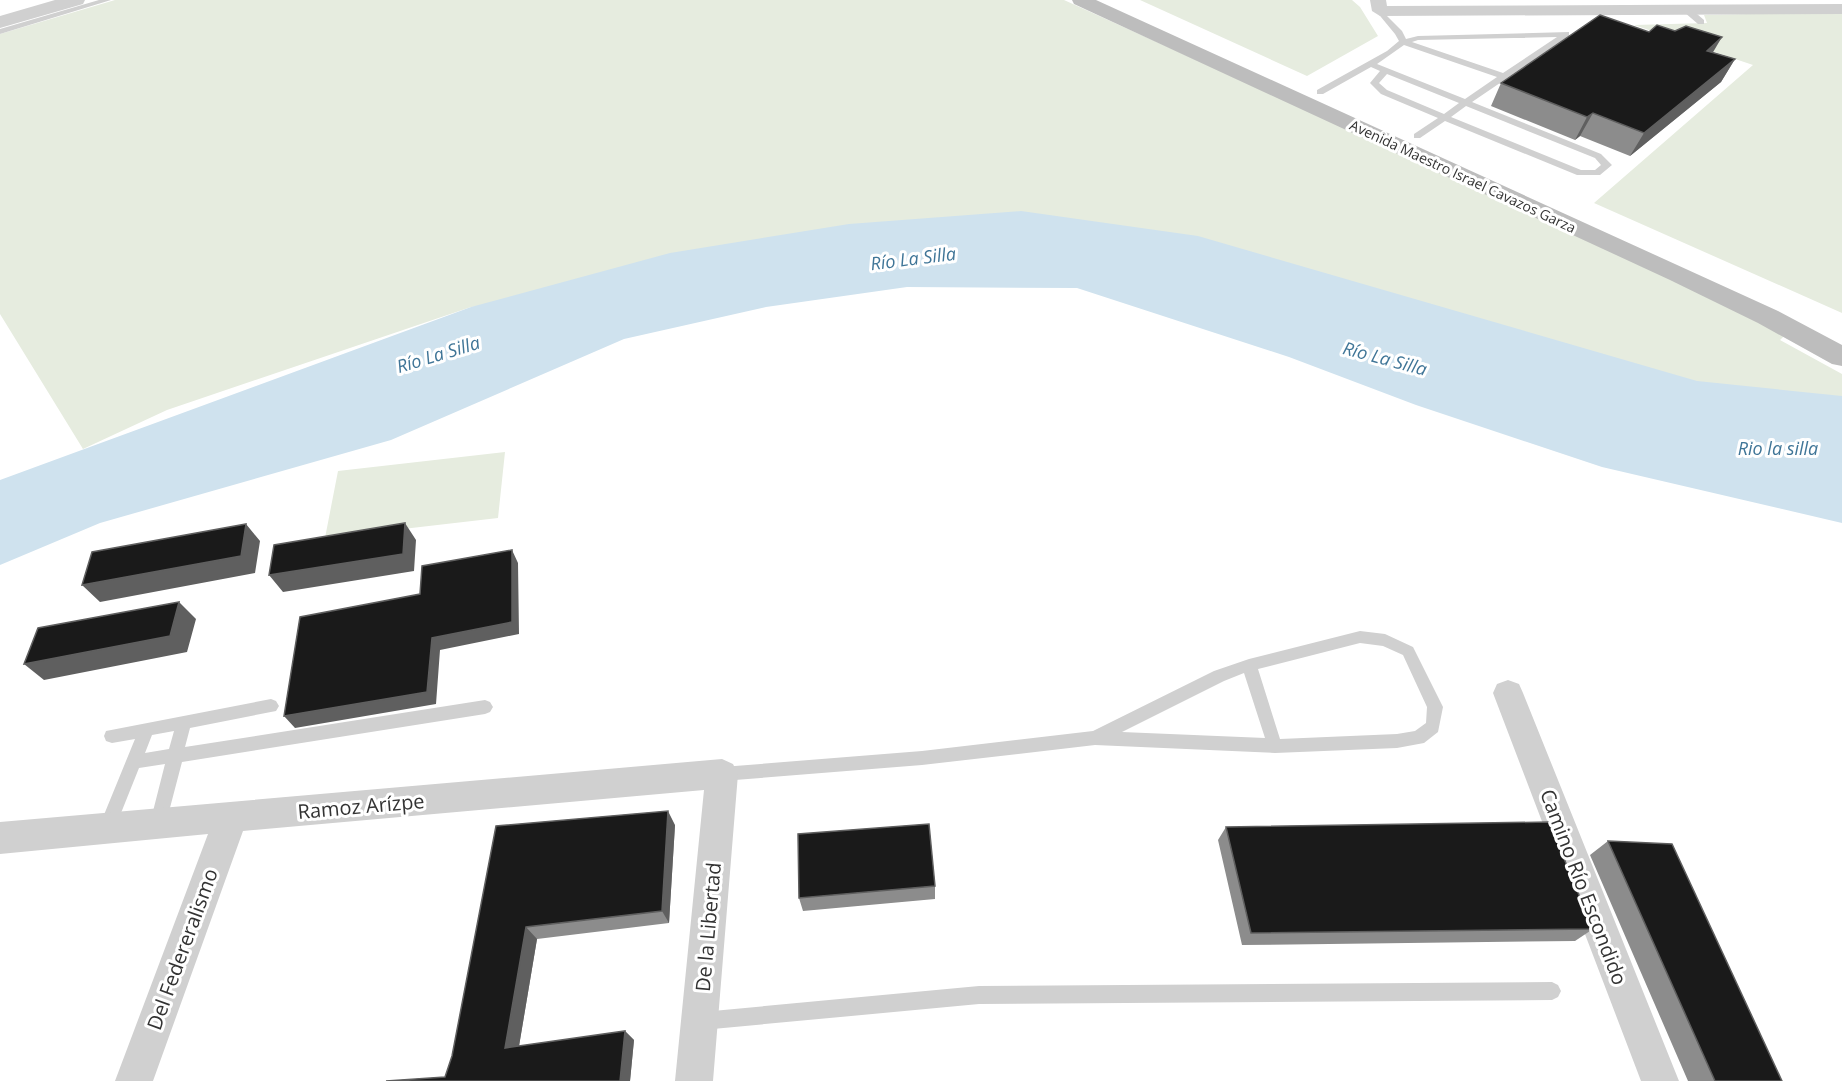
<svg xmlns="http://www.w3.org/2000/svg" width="1842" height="1081" font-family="'Open Sans',sans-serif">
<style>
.green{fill:#e6ecdf}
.water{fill:#cfe2ee}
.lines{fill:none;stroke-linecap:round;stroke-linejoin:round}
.service{fill:#d0d0d0;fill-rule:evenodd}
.minor{fill:#d0d0d0;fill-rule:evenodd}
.tertiary{fill:#d0d0d0;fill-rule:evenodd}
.secondary{fill:#bdbdbd;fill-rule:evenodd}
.wall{fill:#8c8c8c}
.shaded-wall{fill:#5f5f5f}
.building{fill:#1a1a1a;stroke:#5f5f5f;stroke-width:1.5}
.labels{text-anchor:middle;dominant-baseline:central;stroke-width:6;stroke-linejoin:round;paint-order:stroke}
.far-street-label{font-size:14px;fill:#333;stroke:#fff}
.water-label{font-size:18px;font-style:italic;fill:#3f7597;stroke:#fff}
.near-street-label{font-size:20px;fill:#333;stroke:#fff}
</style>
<rect width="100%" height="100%" fill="#fff"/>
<path class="green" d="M 115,0 L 1064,0 L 1791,329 L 1780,340 L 1842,374 L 1842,439 L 1126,244 L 471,307 L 167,410 L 83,449 L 0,314 L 0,34 Z
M 1140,0 L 1352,0 L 1360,7 L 1378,36 L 1307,76 Z
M 1842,12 L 1842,313 L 1594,203 L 1753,65 L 1634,25 L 1707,23 L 1704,15 Z
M 505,452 L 498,518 L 325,538 L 338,471 Z"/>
<path class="water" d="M 1021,211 L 1198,236 L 1697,381 L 1842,396 L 1842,523 L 1602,467 L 1416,405 L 1289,357 L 1077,288 L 907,287 L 766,307 L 624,339 L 391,440 L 100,523 L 0,565 L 0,480 L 471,307 L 670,253 L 849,224 Z"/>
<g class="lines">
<path class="service" d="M 99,0 L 111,0 L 0,34 L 0,29 Z
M 1684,8 L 1690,8 L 1704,20 L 1704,24 L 1698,24 L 1684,12 Z
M 1380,9 L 1402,31 L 1406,39 L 1418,36 L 1569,32 L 1569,36 L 1472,102 L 1601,154 L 1612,165 L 1600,175 L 1577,175 L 1445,121 L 1420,138 L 1414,138 L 1414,134 L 1438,118 L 1381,94 L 1370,83 L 1380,71 L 1371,67 L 1323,94 L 1317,94 L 1317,90 L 1387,51 L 1399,41 L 1395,34 L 1376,11 ZM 1557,37 L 1503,73 L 1412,42 L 1418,40 ZM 1404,45 L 1497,77 L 1465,99 L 1377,64 ZM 1387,74 L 1459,103 L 1444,114 L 1387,90 L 1379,83 ZM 1466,106 L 1595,158 L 1601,165 L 1595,170 L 1581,170 L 1451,117 Z
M 1360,631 L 1385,634 L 1413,647 L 1443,707 L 1438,732 L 1424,743 L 1397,748 L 1275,753 L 1095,745 L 922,765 L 722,781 L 716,779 L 714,774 L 716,769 L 722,767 L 922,751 L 1093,731 L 1214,671 L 1249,659 ZM 1360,643 L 1383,646 L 1403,655 L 1427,707 L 1426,723 L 1415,731 L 1397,734 L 1280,739 L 1258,669 ZM 1244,673 L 1265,738 L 1122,732 L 1224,681 Z
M 271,699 L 276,701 L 279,706 L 276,711 L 190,728 L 185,747 L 485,700 L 490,702 L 493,707 L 490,712 L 485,714 L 182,762 L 166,823 L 164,829 L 158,831 L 152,829 L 150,823 L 165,764 L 139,768 L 113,833 L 107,835 L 101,833 L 99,827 L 135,739 L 112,743 L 106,741 L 104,736 L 106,731 ZM 174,731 L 169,749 L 145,753 L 152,735 Z
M 1552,982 L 1558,985 L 1561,991 L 1558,997 L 1552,1000 L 979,1004 L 702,1030 L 695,1028 L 693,1021 L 695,1014 L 702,1012 L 979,986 Z"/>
<path class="minor" d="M 1370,0 L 1386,0 L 1387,6 L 1842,4 L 1842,14 L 1380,16 L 1372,11 Z
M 1508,680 L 1519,684 L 1523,693 L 1679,1081 L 1641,1081 L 1493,693 L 1497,684 Z
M 722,759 L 733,764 L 738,774 L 713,1081 L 675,1081 L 704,790 L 243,831 L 153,1081 L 115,1081 L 208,834 L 0,854 L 0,822 Z"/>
<path class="tertiary" d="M 55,0 L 85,0 L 83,4 L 0,28 L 0,16 Z"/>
<path class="secondary" d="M 1072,0 L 1096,0 L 1778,311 L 1842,345 L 1842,366 L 1832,364 L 1758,323 L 1670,280 L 1074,4 Z"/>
</g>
<path class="wall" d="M 1649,32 L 1735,59 L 1721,82 L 1630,156 L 1580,136 L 1575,140 L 1491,106 L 1501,83 Z
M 675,825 L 669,923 L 537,939 L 519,1046 L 625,1031 L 634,1040 L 630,1081 L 386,1081 L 445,1077 L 452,1056 L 496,826 Z
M 1226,827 L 1593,929 L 1575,941 L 1242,945 L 1218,840 Z
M 1608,841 L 1782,1081 L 1688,1081 L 1590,855 Z
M 935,886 L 935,899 L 803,911 L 799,898 Z"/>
<path class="shaded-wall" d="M 1722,37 L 1709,59 L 1707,51 Z
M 1735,59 L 1721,82 L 1630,156 L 1644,133 Z
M 1593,113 L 1580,136 L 1575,140 L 1587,117 Z
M 405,523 L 416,540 L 414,571 L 283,592 L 269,575 Z
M 246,524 L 260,541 L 255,573 L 100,602 L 82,585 Z
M 512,550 L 518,563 L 519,634 L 440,650 L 436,704 L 295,728 L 284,716 L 432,638 Z
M 179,602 L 196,619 L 187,652 L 44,680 L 24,664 Z
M 668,811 L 675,825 L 669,923 L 662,911 Z
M 526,927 L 537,939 L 517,1058 L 505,1048 Z
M 625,1031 L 634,1040 L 630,1081 L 620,1081 Z"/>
<path class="building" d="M 1600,15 L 1649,32 L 1657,25 L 1675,31 L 1686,26 L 1722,37 L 1707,51 L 1735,59 L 1644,133 L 1593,113 L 1587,117 L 1501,83 Z
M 405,523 L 403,554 L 269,575 L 274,545 Z
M 246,524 L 241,556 L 82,585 L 92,552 Z
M 512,550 L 512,622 L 432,638 L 427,692 L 284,716 L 300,617 L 420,594 L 422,566 Z
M 179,602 L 170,636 L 24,664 L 38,628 Z
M 668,811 L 662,911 L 526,927 L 505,1048 L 625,1031 L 620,1081 L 386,1081 L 445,1077 L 452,1056 L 496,826 Z
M 1549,822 L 1593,929 L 1251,933 L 1226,827 Z
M 929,824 L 935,886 L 799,898 L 798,834 Z
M 1608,841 L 1672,844 L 1782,1081 L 1715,1081 Z"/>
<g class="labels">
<g class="far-street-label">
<text transform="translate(1463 176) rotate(25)">Avenida Maestro Israel Cavazos Garza</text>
</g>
<g class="water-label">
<text transform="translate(913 258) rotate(-7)">Río La Silla</text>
<text transform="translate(438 354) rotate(-17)">Río La Silla</text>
<text transform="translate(1385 358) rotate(15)">Río La Silla</text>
<text x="1778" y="448">Rio la silla</text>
</g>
<g class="near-street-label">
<text transform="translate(361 806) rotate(-5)">Ramoz Arízpe</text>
<text transform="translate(1584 887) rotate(69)">Camino Río Escondido</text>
<text transform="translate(708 927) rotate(-85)">De la Libertad</text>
<text transform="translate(182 949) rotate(-70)">Del Federeralismo</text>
</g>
</g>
</svg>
